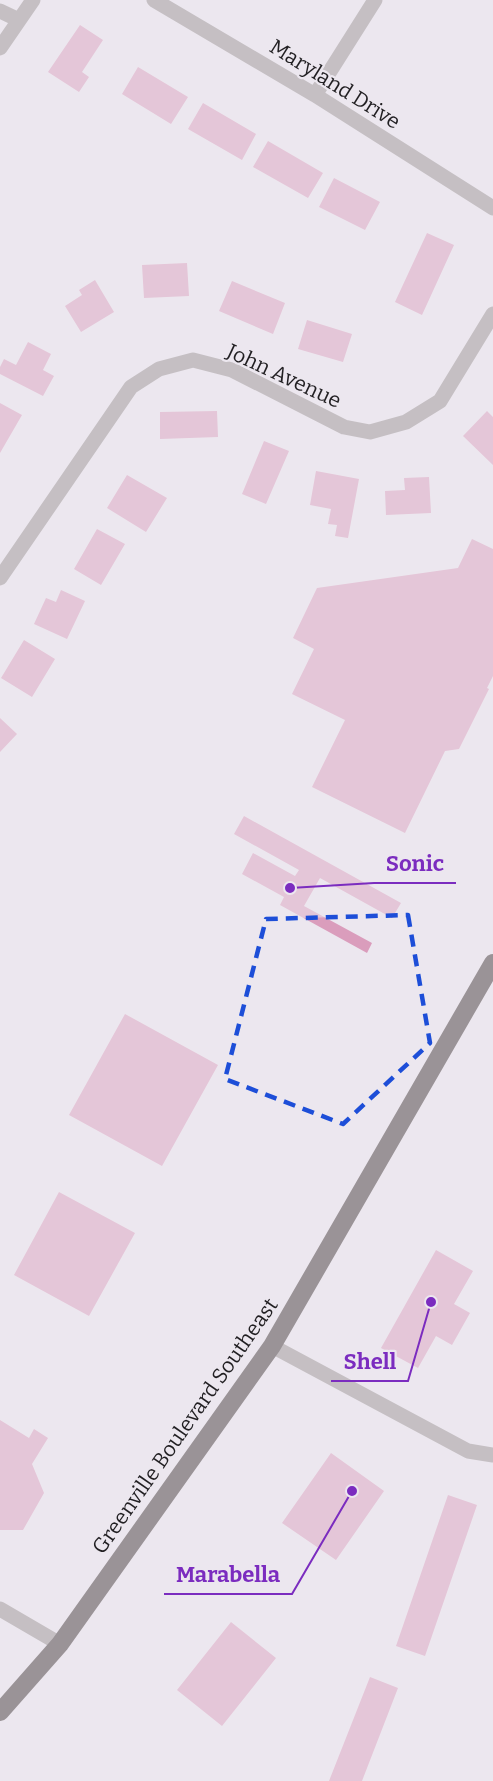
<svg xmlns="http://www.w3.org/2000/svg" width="493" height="1781" font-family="Bitter,serif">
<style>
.building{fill:#da9dbc}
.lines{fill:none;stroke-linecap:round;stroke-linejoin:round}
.minor{stroke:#948f8f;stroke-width:15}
.highway{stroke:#362e2e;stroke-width:18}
.marked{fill:none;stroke:#1d4ed8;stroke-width:4.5;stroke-dasharray:12 8;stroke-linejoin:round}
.labels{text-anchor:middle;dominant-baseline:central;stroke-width:4.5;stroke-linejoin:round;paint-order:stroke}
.street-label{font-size:21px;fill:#211f22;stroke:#ece7ef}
.leader{fill:none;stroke:#7b2cbf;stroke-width:2}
.callout-dot{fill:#7b2cbf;stroke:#ece7ef;stroke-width:2}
.callout-label{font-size:22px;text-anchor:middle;font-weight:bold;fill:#7b2cbf;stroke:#ece7ef;stroke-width:4.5;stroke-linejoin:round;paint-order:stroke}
</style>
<rect width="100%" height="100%" fill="#ece7ef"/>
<path class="building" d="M 80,25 L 103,40 L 82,72 L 89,77 L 79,92 L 48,72 Z
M 138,67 L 188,97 L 171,124 L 122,94 Z
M 203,103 L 256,134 L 242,160 L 188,129 Z
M 268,141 L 323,173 L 308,198 L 253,167 Z
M 334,178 L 380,202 L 365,230 L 319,207 Z
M 427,233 L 454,245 L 422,315 L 395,302 Z
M 187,263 L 189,296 L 144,298 L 142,265 Z
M 95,280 L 114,312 L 81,332 L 65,306 L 82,295 L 79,290 Z
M 232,281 L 285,303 L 273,334 L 219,311 Z
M 307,320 L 352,334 L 343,362 L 298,349 Z
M 28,342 L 51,354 L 43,370 L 54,376 L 43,396 L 0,374 L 0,367 L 4,359 L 16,365 Z
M 0,403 L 22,415 L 0,453 Z
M 217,411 L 218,437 L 160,439 L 160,412 Z
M 487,411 L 493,417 L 493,465 L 463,436 Z
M 264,441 L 289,451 L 266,504 L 242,494 Z
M 316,471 L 359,479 L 348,538 L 335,536 L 337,525 L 328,524 L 331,509 L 310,505 Z
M 127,475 L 167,498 L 146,532 L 107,508 Z
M 429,477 L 431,513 L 386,515 L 385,491 L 405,490 L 404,478 Z
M 97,529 L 125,544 L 101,585 L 74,569 Z
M 472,539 L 493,549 L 493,676 L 487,688 L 489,689 L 459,749 L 445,751 L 405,833 L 312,787 L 345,720 L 292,694 L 314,649 L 293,638 L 317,588 L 458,568 Z
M 61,590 L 85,601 L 67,639 L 34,624 L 46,598 L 56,602 Z
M 24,640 L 55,659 L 32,697 L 1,678 Z
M 0,718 L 17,734 L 0,752 Z
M 244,816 L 401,903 L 392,918 L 320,878 L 304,906 L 372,943 L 367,953 L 280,905 L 284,897 L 242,874 L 253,853 L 295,876 L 299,870 L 234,834 Z
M 125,1014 L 218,1065 L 162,1166 L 69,1115 Z
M 59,1192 L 135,1233 L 89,1316 L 14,1275 Z
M 436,1250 L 473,1271 L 454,1304 L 470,1313 L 452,1345 L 436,1336 L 418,1368 L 381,1348 Z
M 0,1420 L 29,1438 L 34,1429 L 48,1438 L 32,1464 L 44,1493 L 23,1530 L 0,1530 Z
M 331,1453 L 384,1491 L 336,1560 L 282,1523 Z
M 448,1495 L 477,1505 L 425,1656 L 396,1646 Z
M 231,1622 L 276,1658 L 222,1726 L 177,1690 Z
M 370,1677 L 398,1688 L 362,1781 L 329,1781 Z"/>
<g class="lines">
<path class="minor" d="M 154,0 L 315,95 L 493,208
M 0,11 L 19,20
M 0,48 L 33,0
M 315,95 L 375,0
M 0,578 L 131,387 L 159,369 L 193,360 L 232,370 L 344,427 L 370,432 L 406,422 L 440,401 L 493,314
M 272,1346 L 468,1451 L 493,1455
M 0,1609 L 60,1644"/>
<path class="highway" d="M 0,1712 L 60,1644 L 272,1346 L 493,963"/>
</g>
<path d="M0 0H493V1781H0ZM 408,915 L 430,1043 L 343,1124 L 225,1079 L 266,919 Z" fill="#ece7ef" fill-opacity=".55" fill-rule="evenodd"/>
<path class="marked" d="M 408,915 L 430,1043 L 343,1124 L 225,1079 L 266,919 Z"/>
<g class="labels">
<g class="street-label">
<text transform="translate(335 84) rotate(32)">Maryland Drive</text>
<text transform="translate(284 376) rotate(25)">John Avenue</text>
<text transform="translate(185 1426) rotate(-55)">Greenville Boulevard Southeast</text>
</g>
</g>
<path class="leader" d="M290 888L374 883H456M431 1302L408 1381H331M352 1491L292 1594H164"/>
<g class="callout-dot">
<circle cx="290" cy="888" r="6"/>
<circle cx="431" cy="1302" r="6"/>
<circle cx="352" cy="1491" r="6"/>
</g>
<g class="callout-label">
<text x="415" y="871">Sonic</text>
<text x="370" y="1369">Shell</text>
<text x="228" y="1582">Marabella</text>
</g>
</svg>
